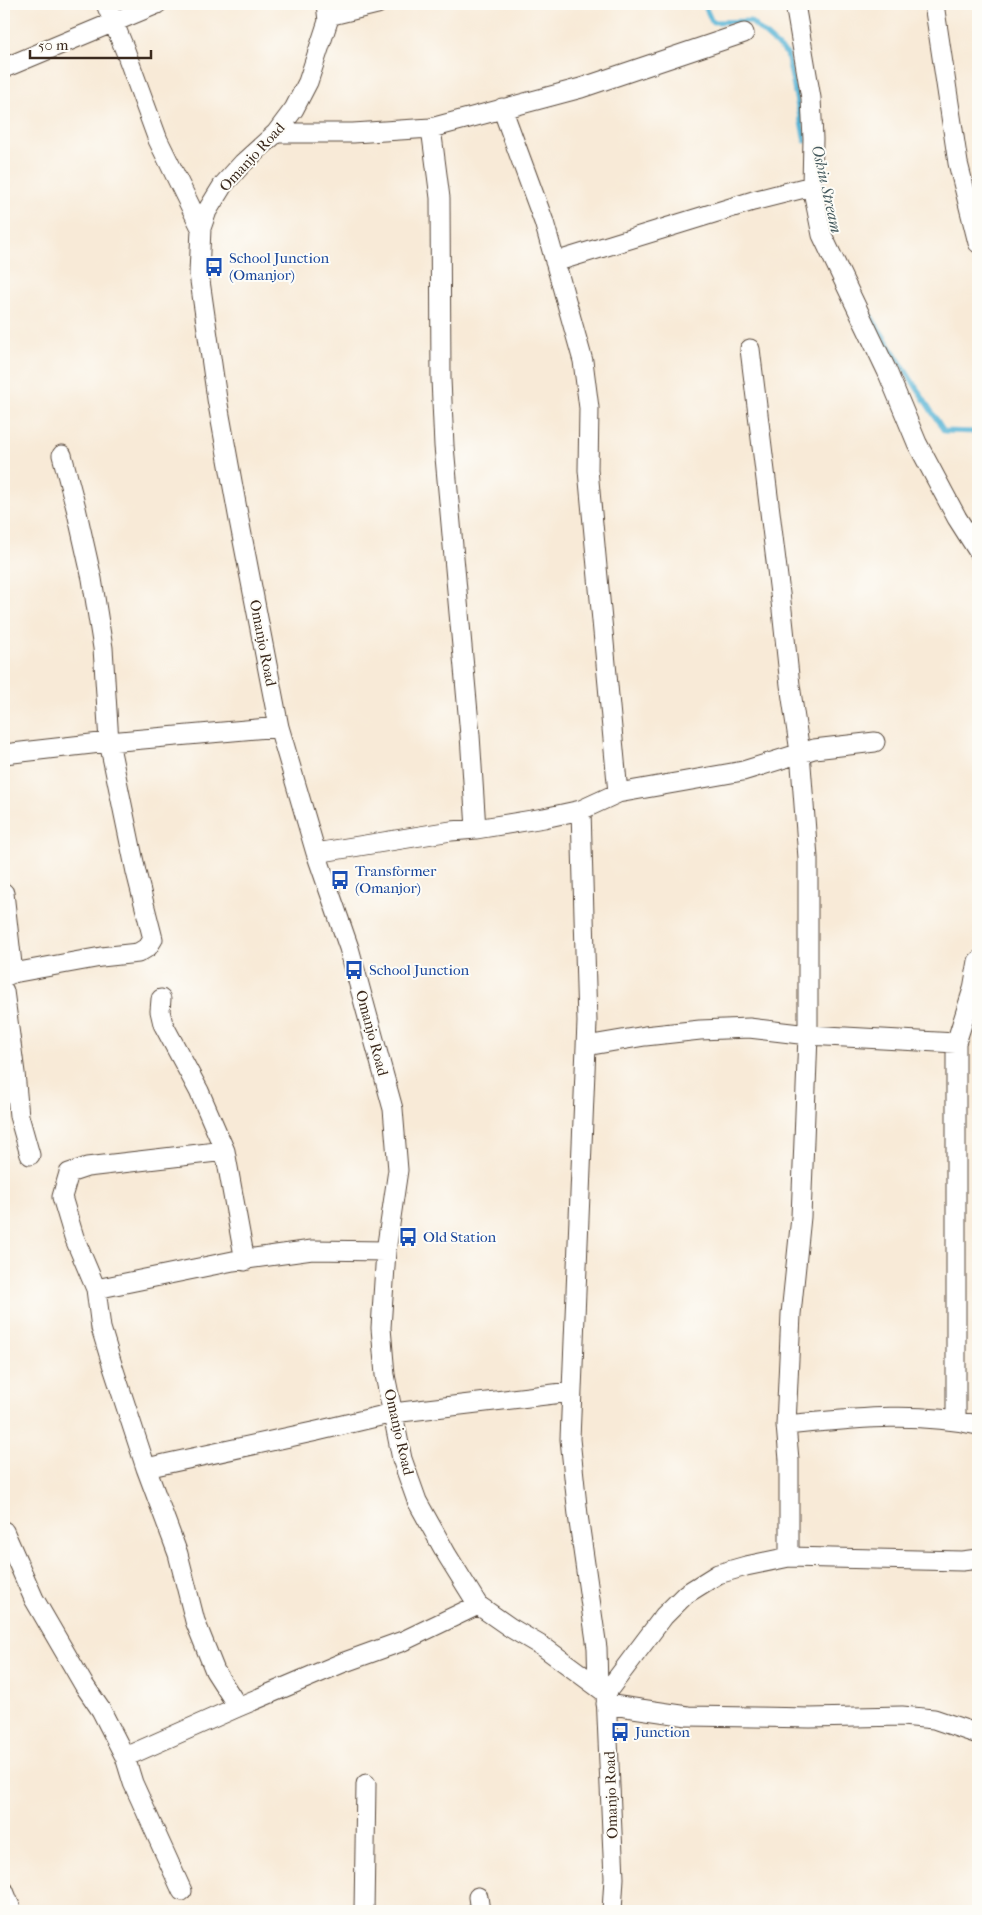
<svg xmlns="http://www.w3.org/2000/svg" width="982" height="1915" font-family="'IM FELL French Canon',serif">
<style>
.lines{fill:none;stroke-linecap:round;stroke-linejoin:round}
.stream{stroke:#57b4d5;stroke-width:5}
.street-casing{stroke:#57473a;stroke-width:21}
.street{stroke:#fff;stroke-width:19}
.labels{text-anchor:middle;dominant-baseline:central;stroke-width:4;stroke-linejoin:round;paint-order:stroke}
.street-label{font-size:15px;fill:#3b2a1e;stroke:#fdfcf7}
.transit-label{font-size:15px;fill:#164399;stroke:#fdfcf7;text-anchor:start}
.water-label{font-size:16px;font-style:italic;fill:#455a5e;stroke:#fdfcf7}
</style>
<rect width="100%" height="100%" fill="#fdfcf7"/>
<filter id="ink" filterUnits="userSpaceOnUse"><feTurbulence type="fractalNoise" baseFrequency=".02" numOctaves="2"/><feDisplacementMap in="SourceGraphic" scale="10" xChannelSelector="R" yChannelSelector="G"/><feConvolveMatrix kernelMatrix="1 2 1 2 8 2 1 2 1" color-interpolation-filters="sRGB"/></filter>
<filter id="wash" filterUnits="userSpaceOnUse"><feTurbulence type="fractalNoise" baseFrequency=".0096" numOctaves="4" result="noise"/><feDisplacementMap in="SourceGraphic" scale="20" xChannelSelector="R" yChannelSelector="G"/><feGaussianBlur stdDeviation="1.12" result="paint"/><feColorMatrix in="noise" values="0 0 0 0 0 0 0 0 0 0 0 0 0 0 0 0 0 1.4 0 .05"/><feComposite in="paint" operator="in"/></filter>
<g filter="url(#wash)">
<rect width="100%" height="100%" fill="#f8ead7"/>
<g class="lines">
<path class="stream" d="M 704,4 L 712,22 L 750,21 L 787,54 L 805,141
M 869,313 L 944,431 L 978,432"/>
</g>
</g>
<g filter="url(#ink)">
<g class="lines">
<g class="street-casing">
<path id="street" d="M 106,4 L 125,50 L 158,140 L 201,228
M 326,4 L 328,21 L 308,82 L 294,109 L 276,133 L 243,163 L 223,185 L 207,211 L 201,228 L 199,274 L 217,399 L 239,520 L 279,727 L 316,853 L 349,948 L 393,1109 L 398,1170 L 386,1251 L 381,1328 L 385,1375 L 402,1459 L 417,1501 L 447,1555 L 478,1605 L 511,1628 L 545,1648 L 606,1693
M 795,4 L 811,98 L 813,139 L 812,186 L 822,235 L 887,371 L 917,443 L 957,518 L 978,551
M 934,4 L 958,163 L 978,243
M 328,16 L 377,4
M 4,68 L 157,4
M 502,108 L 544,222 L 583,361 L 589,408 L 588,470 L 618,793
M 431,128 L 440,198 L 441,379 L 444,446 L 470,735 L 476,829
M 276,133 L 353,133 L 431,128 L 581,88 L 744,33
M 555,262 L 753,201 L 812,186
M 750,349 L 782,610 L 790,685 L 800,752 L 808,858 L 808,1035 L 804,1140 L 801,1217 L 791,1314 L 786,1425 L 789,1460 L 789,1557
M 4,754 L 109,742 L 279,727
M 581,810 L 587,1022 L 570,1439 L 578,1515 L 597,1648 L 598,1687
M 316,853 L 451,831 L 476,829 L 544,818 L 581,810 L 618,793 L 743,771 L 814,749 L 875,742
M 4,893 L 13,973
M 4,977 L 13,973 L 101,957 L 138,953 L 148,947 L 153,939 L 136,872 L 109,742 L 103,648 L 92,579 L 76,508 L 62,455
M 4,991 L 15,1073 L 19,1116 L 30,1155
M 161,999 L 160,1011 L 163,1024 L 199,1091 L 225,1151 L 245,1261
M 586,1046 L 645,1036 L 700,1030 L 749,1028 L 808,1035 L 956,1043
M 225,1151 L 87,1167 L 69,1173 L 62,1197 L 74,1237 L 96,1289 L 101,1328 L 111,1361 L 146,1468 L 178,1554 L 195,1621 L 215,1671 L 238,1707
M 96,1289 L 233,1261 L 312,1250 L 386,1251
M 956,1420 L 956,1043 L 973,989 L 978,961
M 786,1425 C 850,1419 915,1411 978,1425
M 146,1468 L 317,1431 L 393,1413 L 571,1392
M 4,1531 L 34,1599 L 84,1685 L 101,1710 L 125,1757 L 133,1783 L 182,1891
M 606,1693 L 664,1616 L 686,1594 L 718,1574 L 746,1566 L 789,1557 L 962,1561 L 978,1559
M 606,1694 L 614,1878 L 612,1911
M 606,1704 L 688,1716 L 810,1718 L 902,1716 L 934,1719 L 978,1734
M 125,1757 L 238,1707 L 342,1663 L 403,1641 L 478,1605
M 4,1891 L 12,1911
M 478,1897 L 480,1911
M 364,1911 L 366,1784"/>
</g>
<use href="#street" class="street"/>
</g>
</g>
<defs>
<g id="bus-bare" transform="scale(1.5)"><path d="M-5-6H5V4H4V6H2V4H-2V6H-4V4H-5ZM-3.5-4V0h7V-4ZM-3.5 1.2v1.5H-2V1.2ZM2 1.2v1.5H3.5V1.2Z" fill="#1a4fb4" stroke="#fdfcf7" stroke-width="2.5" paint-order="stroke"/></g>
</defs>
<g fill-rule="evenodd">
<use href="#bus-bare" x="214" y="267"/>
<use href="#bus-bare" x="340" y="880"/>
<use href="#bus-bare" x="354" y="970"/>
<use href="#bus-bare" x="408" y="1237"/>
<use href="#bus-bare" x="620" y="1732"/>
</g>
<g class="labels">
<g class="street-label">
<text transform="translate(252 157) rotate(-47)">Omanjo Road</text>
<text transform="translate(263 643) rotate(79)">Omanjo Road</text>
<text transform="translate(372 1033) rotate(75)">Omanjo Road</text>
<text transform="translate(399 1432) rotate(77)">Omanjo Road</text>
<text transform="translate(611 1795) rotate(-92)">Omanjo Road</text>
</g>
<g class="transit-label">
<text x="229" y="258">School Junction<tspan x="229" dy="17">(Omanjor)</tspan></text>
<text x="355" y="871">Transformer<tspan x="355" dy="17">(Omanjor)</tspan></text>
<text x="369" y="970">School Junction</text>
<text x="423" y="1237">Old Station</text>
<text x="635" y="1732">Junction</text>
</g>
<g class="water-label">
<text transform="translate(827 189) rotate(77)">Oshiu Stream</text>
</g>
</g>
<rect width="982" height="1915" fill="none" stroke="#fdfcf7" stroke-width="20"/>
<path d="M30 50v8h121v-8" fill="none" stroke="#3b2a1e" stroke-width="2.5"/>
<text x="38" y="50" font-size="15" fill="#3b2a1e" stroke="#fdfcf7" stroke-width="4" paint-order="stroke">50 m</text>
</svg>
